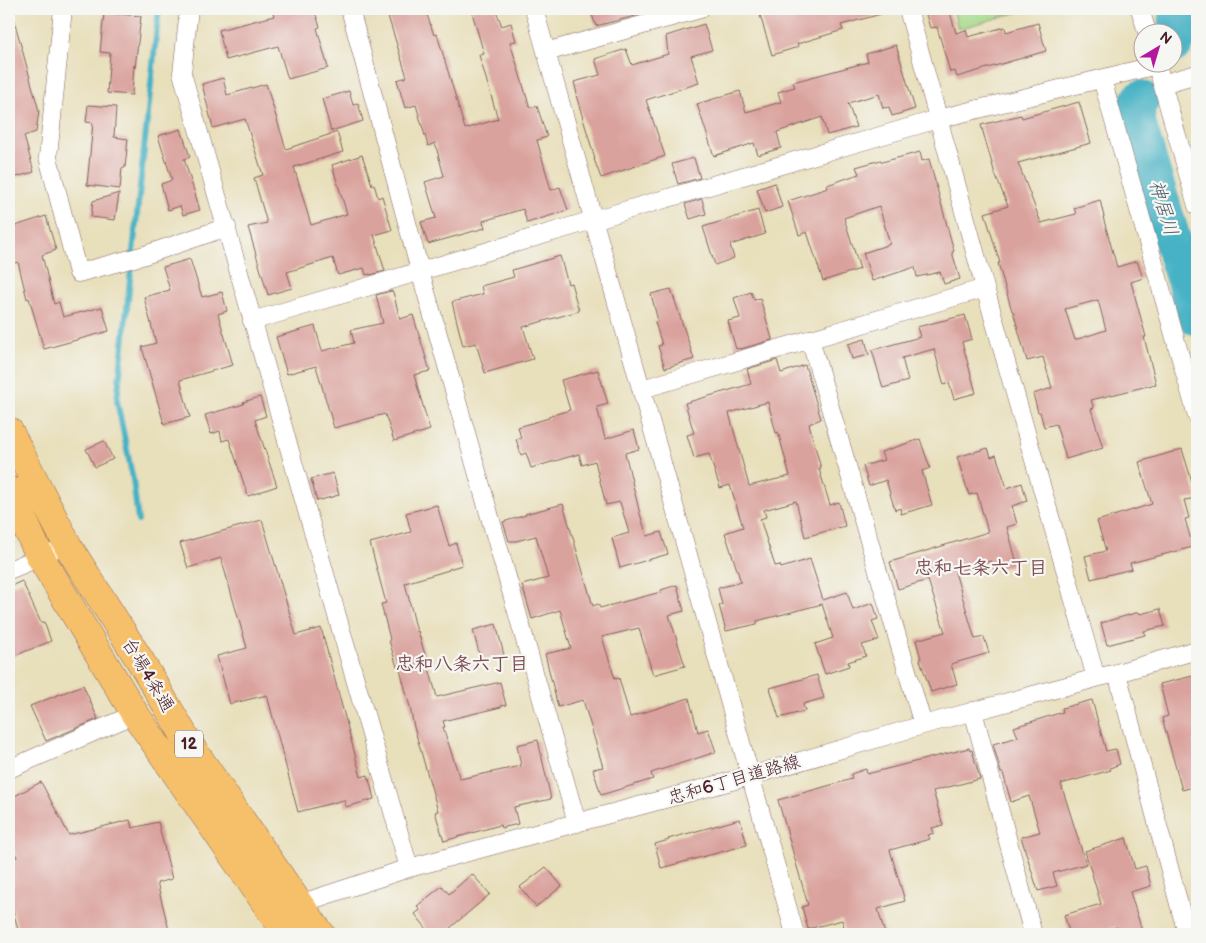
<svg xmlns="http://www.w3.org/2000/svg" width="1206" height="943" font-family="'Balsamiq Sans','Klee One',sans-serif">
<style>
.green{fill:#a6d989;stroke:#787c5a}
.lines{fill:none;stroke-linecap:round;stroke-linejoin:round}
.stream{stroke:#47b2c5;stroke-width:6}
.river{stroke:#47b2c5;stroke-width:38}
.building{fill:#daa29d;fill-rule:evenodd}
.minor-casing{stroke:#81625d;stroke-width:19}
.trunk-casing{stroke:#81625d;stroke-width:29}
.minor{stroke:#fff;stroke-width:18}
.trunk{stroke:#f6c06b;stroke-width:28}
.labels{text-anchor:middle;dominant-baseline:central;stroke-width:4.5;stroke-linejoin:round;paint-order:stroke}
.shield{fill:#f6f6f2;stroke:#7e6067;stroke-width:1}
.shield-label{font-size:16px;font-weight:bold;fill:#4a1f2b}
.street-label{font-size:18px;fill:#4a1f2b;stroke:#f6f6f2}
.water-label{font-size:19px;font-style:italic;fill:#495a69;stroke:#f6f6f2}
.neighbourhood-label{font-size:19px;font-weight:bold;fill:#7c4d53;stroke:#f6f6f2}
</style>
<rect width="100%" height="100%" fill="#f6f6f2"/>
<filter id="ink" filterUnits="userSpaceOnUse"><feTurbulence type="fractalNoise" baseFrequency=".02" numOctaves="2"/><feDisplacementMap in="SourceGraphic" scale="10" xChannelSelector="R" yChannelSelector="G"/><feConvolveMatrix kernelMatrix="1 2 1 2 8 2 1 2 1" color-interpolation-filters="sRGB"/></filter>
<filter id="wash" filterUnits="userSpaceOnUse"><feTurbulence type="fractalNoise" baseFrequency=".0096" numOctaves="4" result="noise"/><feDisplacementMap in="SourceGraphic" scale="20" xChannelSelector="R" yChannelSelector="G"/><feGaussianBlur stdDeviation="1.12" result="paint"/><feColorMatrix in="noise" values="0 0 0 0 0 0 0 0 0 0 0 0 0 0 0 0 0 1.4 0 .05"/><feComposite in="paint" operator="in"/></filter>
<g filter="url(#wash)">
<rect width="100%" height="100%" fill="#e8dfbb"/>
<path class="green" d="M 953,9 L 1029,9 L 958,29 Z"/>
<g class="lines">
<path class="stream" d="M 138,521 L 133,480 L 117,401 L 159,9"/>
<path class="river" d="M 1174,44 L 1178,37 L 1177,9
M 1141,99 L 1136,107 L 1137,123 L 1178,259 L 1197,317"/>
</g>
<g id="blocks">
<path class="building" d="M 272,9 L 314,9 L 320,27 L 317,28 L 328,68 L 288,79 L 278,46 L 226,60 L 219,30 L 274,16 Z
M 401,9 L 425,9 L 434,35 L 437,34 L 465,129 L 498,119 L 479,55 L 484,54 L 471,9 L 495,9 L 502,26 L 511,23 L 516,41 L 510,42 L 530,108 L 537,106 L 547,137 L 537,140 L 551,190 L 560,187 L 568,210 L 527,223 L 523,209 L 483,221 L 485,228 L 428,244 L 421,222 L 436,218 L 425,182 L 444,176 L 435,143 L 428,146 L 416,105 L 405,108 L 397,80 L 407,77 L 387,13 Z
M 590,9 L 642,9 L 643,14 L 596,26 Z
M 781,9 L 880,9 L 881,14 L 841,25 L 843,30 L 797,44 L 798,47 L 772,55 L 760,15 Z
M 935,9 L 949,9 L 956,33 L 966,30 L 968,37 L 1005,27 L 1006,32 L 1038,23 L 1046,51 L 957,77 L 955,71 L 950,72 L 937,27 L 930,28 L 925,11 Z
M 104,13 L 141,16 L 135,68 L 134,65 L 132,95 L 107,93 L 110,53 L 100,52 Z
M 14,20 L 39,111 L 36,132 L 24,136 L 34,172 L 9,179 L 9,101 L 12,101 L 9,89 L 9,21 Z
M 704,24 L 712,50 L 691,56 L 699,83 L 646,100 L 665,156 L 601,178 L 594,159 L 595,159 L 576,95 L 577,94 L 574,82 L 600,75 L 595,59 L 626,49 L 632,65 L 668,54 L 666,36 Z
M 896,45 L 915,109 L 892,116 L 889,107 L 883,108 L 879,94 L 848,103 L 856,127 L 827,135 L 822,117 L 777,132 L 781,148 L 758,155 L 754,143 L 714,156 L 697,104 L 740,91 L 746,112 L 781,102 L 778,92 L 795,87 L 793,82 L 868,62 L 866,54 Z
M 223,78 L 227,95 L 266,84 L 286,149 L 337,132 L 343,152 L 294,167 L 311,225 L 347,214 L 332,165 L 362,155 L 372,185 L 374,184 L 378,198 L 382,196 L 392,230 L 374,235 L 385,271 L 370,275 L 370,274 L 366,275 L 364,268 L 338,275 L 333,258 L 287,272 L 292,288 L 268,295 L 248,227 L 267,223 L 254,178 L 263,175 L 245,119 L 213,128 L 202,84 Z
M 349,91 L 353,105 L 358,103 L 363,121 L 331,131 L 322,99 Z
M 1079,102 L 1091,143 L 1018,163 L 1041,223 L 1076,214 L 1074,208 L 1100,200 L 1104,217 L 1103,217 L 1117,267 L 1137,261 L 1143,278 L 1131,282 L 1146,337 L 1144,337 L 1156,384 L 1091,400 L 1094,408 L 1091,409 L 1103,448 L 1066,459 L 1056,424 L 1044,427 L 1040,412 L 1038,412 L 1033,394 L 1052,388 L 1043,357 L 1027,361 L 1013,311 L 1012,311 L 998,263 L 1000,263 L 985,213 L 1008,206 L 995,174 L 981,125 L 1021,115 L 1022,118 ZM 1098,300 L 1106,330 L 1075,340 L 1065,309 Z
M 88,105 L 116,107 L 114,137 L 128,139 L 125,168 L 122,168 L 120,189 L 87,185 L 93,123 L 86,122 Z
M 181,129 L 190,157 L 184,159 L 200,210 L 183,215 L 180,206 L 168,210 L 161,184 L 172,180 L 158,136 Z
M 920,152 L 922,161 L 929,159 L 954,251 L 952,252 L 960,279 L 944,284 L 940,272 L 917,277 L 915,267 L 872,281 L 863,253 L 890,244 L 879,206 L 844,218 L 860,269 L 823,281 L 807,232 L 799,235 L 788,201 L 828,188 L 827,185 L 859,174 L 856,167 L 881,160 L 882,162 Z
M 694,158 L 700,178 L 678,184 L 672,164 Z
M 775,183 L 782,207 L 765,213 L 757,189 Z
M 119,193 L 115,220 L 91,217 L 93,201 Z
M 702,199 L 706,214 L 690,219 L 685,204 Z
M 758,210 L 765,234 L 730,245 L 734,258 L 715,265 L 703,227 Z
M 46,216 L 56,250 L 42,255 L 54,304 L 59,302 L 63,317 L 102,307 L 109,331 L 44,349 L 29,298 L 27,299 L 18,262 L 9,265 L 9,228 Z
M 560,256 L 568,284 L 571,283 L 579,311 L 523,327 L 533,359 L 485,373 L 476,343 L 463,346 L 452,302 L 483,294 L 481,286 L 514,277 L 512,270 Z
M 190,259 L 202,297 L 222,292 L 227,311 L 218,314 L 233,365 L 180,380 L 190,417 L 164,424 L 142,347 L 156,343 L 144,297 L 170,290 L 163,267 Z
M 671,289 L 694,359 L 665,368 L 658,346 L 662,345 L 655,322 L 658,321 L 651,294 Z
M 391,291 L 393,292 L 400,319 L 413,315 L 430,371 L 414,375 L 430,430 L 394,441 L 385,414 L 334,428 L 316,366 L 287,374 L 276,337 L 315,326 L 322,351 L 354,343 L 351,330 L 383,323 L 376,295 Z
M 751,292 L 754,300 L 760,298 L 772,339 L 772,340 L 741,349 L 741,348 L 736,349 L 728,321 L 740,318 L 734,298 Z
M 965,315 L 972,339 L 962,342 L 976,393 L 954,399 L 949,383 L 944,385 L 934,349 L 902,358 L 908,381 L 883,388 L 872,350 L 920,337 L 917,327 Z
M 865,339 L 869,355 L 852,359 L 848,344 Z
M 777,360 L 781,373 L 805,365 L 821,419 L 809,424 L 821,468 L 819,469 L 830,505 L 839,502 L 845,526 L 805,537 L 796,501 L 764,510 L 766,517 L 760,519 L 775,566 L 780,565 L 781,568 L 810,559 L 823,600 L 847,592 L 853,610 L 873,603 L 878,619 L 872,621 L 879,640 L 862,645 L 866,656 L 848,662 L 849,666 L 825,674 L 815,644 L 833,638 L 822,604 L 757,621 L 757,624 L 726,631 L 719,605 L 722,605 L 718,588 L 741,582 L 725,533 L 743,527 L 730,485 L 720,488 L 709,454 L 694,458 L 687,435 L 694,433 L 685,403 L 751,384 L 747,369 ZM 768,402 L 776,433 L 778,432 L 790,476 L 749,486 L 729,413 Z
M 598,370 L 608,404 L 597,407 L 605,439 L 634,430 L 639,449 L 625,453 L 640,514 L 647,536 L 661,532 L 668,554 L 620,568 L 612,538 L 629,533 L 620,502 L 606,505 L 595,461 L 582,465 L 579,454 L 531,468 L 526,453 L 521,455 L 516,439 L 521,438 L 518,427 L 549,418 L 549,416 L 570,410 L 561,380 Z
M 260,397 L 266,416 L 255,420 L 277,486 L 248,496 L 229,439 L 222,441 L 220,431 L 211,434 L 205,415 L 244,404 L 243,402 Z
M 920,439 L 930,468 L 922,471 L 932,505 L 901,514 L 900,508 L 895,510 L 886,480 L 869,486 L 863,466 L 884,460 L 881,452 Z
M 104,441 L 113,459 L 95,467 L 86,449 Z
M 988,448 L 991,457 L 996,455 L 1007,488 L 1022,483 L 1027,501 L 1012,506 L 1017,524 L 1007,527 L 1017,563 L 994,570 L 991,561 L 955,572 L 975,639 L 984,637 L 989,653 L 951,664 L 957,684 L 931,692 L 920,660 L 921,659 L 916,640 L 945,632 L 928,580 L 898,589 L 890,562 L 988,532 L 977,493 L 969,495 L 957,457 Z
M 1182,449 L 1197,498 L 1184,500 L 1189,518 L 1185,519 L 1193,547 L 1130,563 L 1132,569 L 1091,579 L 1085,556 L 1106,551 L 1097,521 L 1152,504 L 1139,462 Z
M 333,473 L 339,495 L 317,501 L 311,479 Z
M 563,504 L 593,606 L 598,604 L 600,608 L 661,592 L 661,590 L 677,585 L 684,611 L 669,615 L 685,666 L 653,675 L 639,628 L 602,637 L 615,679 L 619,678 L 630,717 L 689,698 L 698,732 L 708,729 L 716,752 L 651,773 L 653,779 L 601,795 L 593,769 L 603,767 L 583,700 L 558,707 L 545,654 L 571,648 L 560,610 L 532,619 L 522,585 L 548,578 L 536,536 L 516,541 L 509,541 L 503,522 L 526,515 L 525,514 Z
M 437,505 L 449,546 L 456,543 L 462,565 L 449,569 L 449,570 L 405,583 L 417,632 L 418,631 L 426,658 L 437,697 L 500,682 L 506,705 L 501,706 L 501,707 L 443,721 L 445,727 L 443,727 L 460,779 L 521,766 L 517,745 L 538,740 L 551,799 L 514,807 L 518,824 L 501,828 L 500,825 L 444,841 L 435,812 L 438,811 L 414,727 L 410,707 L 399,666 L 397,667 L 389,640 L 390,639 L 381,604 L 386,603 L 370,543 L 411,532 L 406,513 Z
M 262,520 L 296,635 L 321,628 L 361,777 L 368,775 L 374,799 L 346,807 L 344,800 L 298,812 L 267,695 L 230,704 L 217,656 L 247,648 L 221,558 L 188,568 L 180,543 Z
M 22,581 L 41,623 L 44,622 L 51,641 L 9,658 L 9,587 Z
M 1160,609 L 1165,626 L 1144,631 L 1145,635 L 1107,645 L 1101,623 L 1139,612 L 1140,614 Z
M 496,624 L 504,655 L 481,661 L 473,630 Z
M 817,675 L 824,698 L 803,704 L 805,711 L 779,718 L 770,688 Z
M 1197,675 L 1197,740 L 1193,741 L 1197,755 L 1197,786 L 1182,790 L 1162,718 L 1168,716 L 1160,684 Z
M 83,685 L 98,719 L 46,741 L 30,706 Z
M 1092,700 L 1106,751 L 1116,749 L 1120,764 L 1110,768 L 1111,770 L 1061,784 L 1086,864 L 1053,873 L 1057,886 L 1038,891 L 1021,837 L 1040,832 L 1029,796 L 1011,802 L 1003,773 L 1001,773 L 993,744 L 1018,737 L 1014,727 L 1063,712 L 1062,708 Z
M 969,748 L 970,751 L 972,750 L 980,779 L 933,791 L 943,825 L 932,828 L 934,833 L 928,835 L 930,839 L 890,850 L 905,901 L 878,909 L 885,934 L 846,934 L 842,920 L 808,929 L 802,907 L 808,905 L 778,800 L 852,779 L 851,774 L 866,769 L 867,774 Z
M 41,782 L 69,835 L 130,820 L 132,828 L 158,822 L 172,879 L 157,883 L 170,934 L 19,934 L 9,894 L 9,859 L 17,857 L 9,841 L 9,799 Z
M 740,819 L 747,845 L 661,868 L 655,844 L 669,840 L 668,839 Z
M 1126,838 L 1135,869 L 1146,866 L 1151,886 L 1130,892 L 1143,934 L 1119,934 L 1117,927 L 1090,934 L 1070,934 L 1064,915 L 1101,904 L 1085,851 Z
M 546,867 L 562,886 L 536,907 L 520,887 Z
M 472,874 L 490,894 L 443,934 L 431,934 L 415,914 L 420,910 L 417,906 L 442,886 L 449,894 Z"/>
</g>
</g>
<g filter="url(#ink)">
<use href="#blocks" fill-opacity="0" stroke="#81625d" stroke-width="1"/>
<g class="lines">
<g class="minor-casing">
<path id="minor" d="M 63,9 L 48,157 L 78,273 L 145,255 L 227,227
M 189,9 L 182,73 L 409,868
M 350,9 L 420,271 L 577,823
M 534,9 L 795,934
M 908,9 L 985,288 L 1096,678
M 1140,9 L 1147,32
M 546,52 L 700,9
M 1156,62 L 1197,206
M 1102,79 L 1197,416
M 1162,84 L 1197,74
M 252,321 L 593,220 L 938,119 L 1157,65
M 810,339 L 923,725
M 642,389 L 985,288
M 9,570 L 50,553
M 1117,673 L 1187,934
M 973,711 L 1033,934
M 9,769 L 135,714
M 293,908 L 299,904 L 409,868 L 750,776 L 923,725 L 1096,678 L 1117,673 L 1197,650"/>
</g>
<g class="trunk-casing">
<path id="trunk" d="M 9,431 L 68,546 L 141,662 L 191,747 L 299,904 L 321,934
M 9,490 L 40,556 L 135,714 L 287,934"/>
</g>
<use href="#minor" class="minor"/>
<use href="#trunk" class="trunk"/>
</g>
</g>
<g class="labels">
<rect class="shield" x="175" y="730.5" width="28" height="27" rx="4"/>
<g class="shield-label">
<text x="189" y="744">12</text>
</g>
<g class="street-label">
<text transform="translate(148 675) rotate(59)">台場4条通</text>
<text transform="translate(734 780) rotate(-16)">忠和6丁目道路線</text>
</g>
<g class="water-label">
<text transform="translate(1163 208) rotate(73)">神居川</text>
</g>
<g class="neighbourhood-label">
<text x="981" y="568">忠和七条六丁目</text>
<text x="462" y="664">忠和八条六丁目</text>
</g>
</g>
<rect width="1206" height="943" fill="none" stroke="#f6f6f2" stroke-width="30"/>
<g transform="translate(1158 48) rotate(38)"><circle r="24" fill="#f6f6f2" stroke="#b1a0a2"/>
<path d="M0-4L9 19L0 12L-9 19Z" fill="#b5179e"/>
<text y="-8" font-size="14" font-weight="bold" text-anchor="middle" fill="#4a1f2b">N</text>
</g>
</svg>
